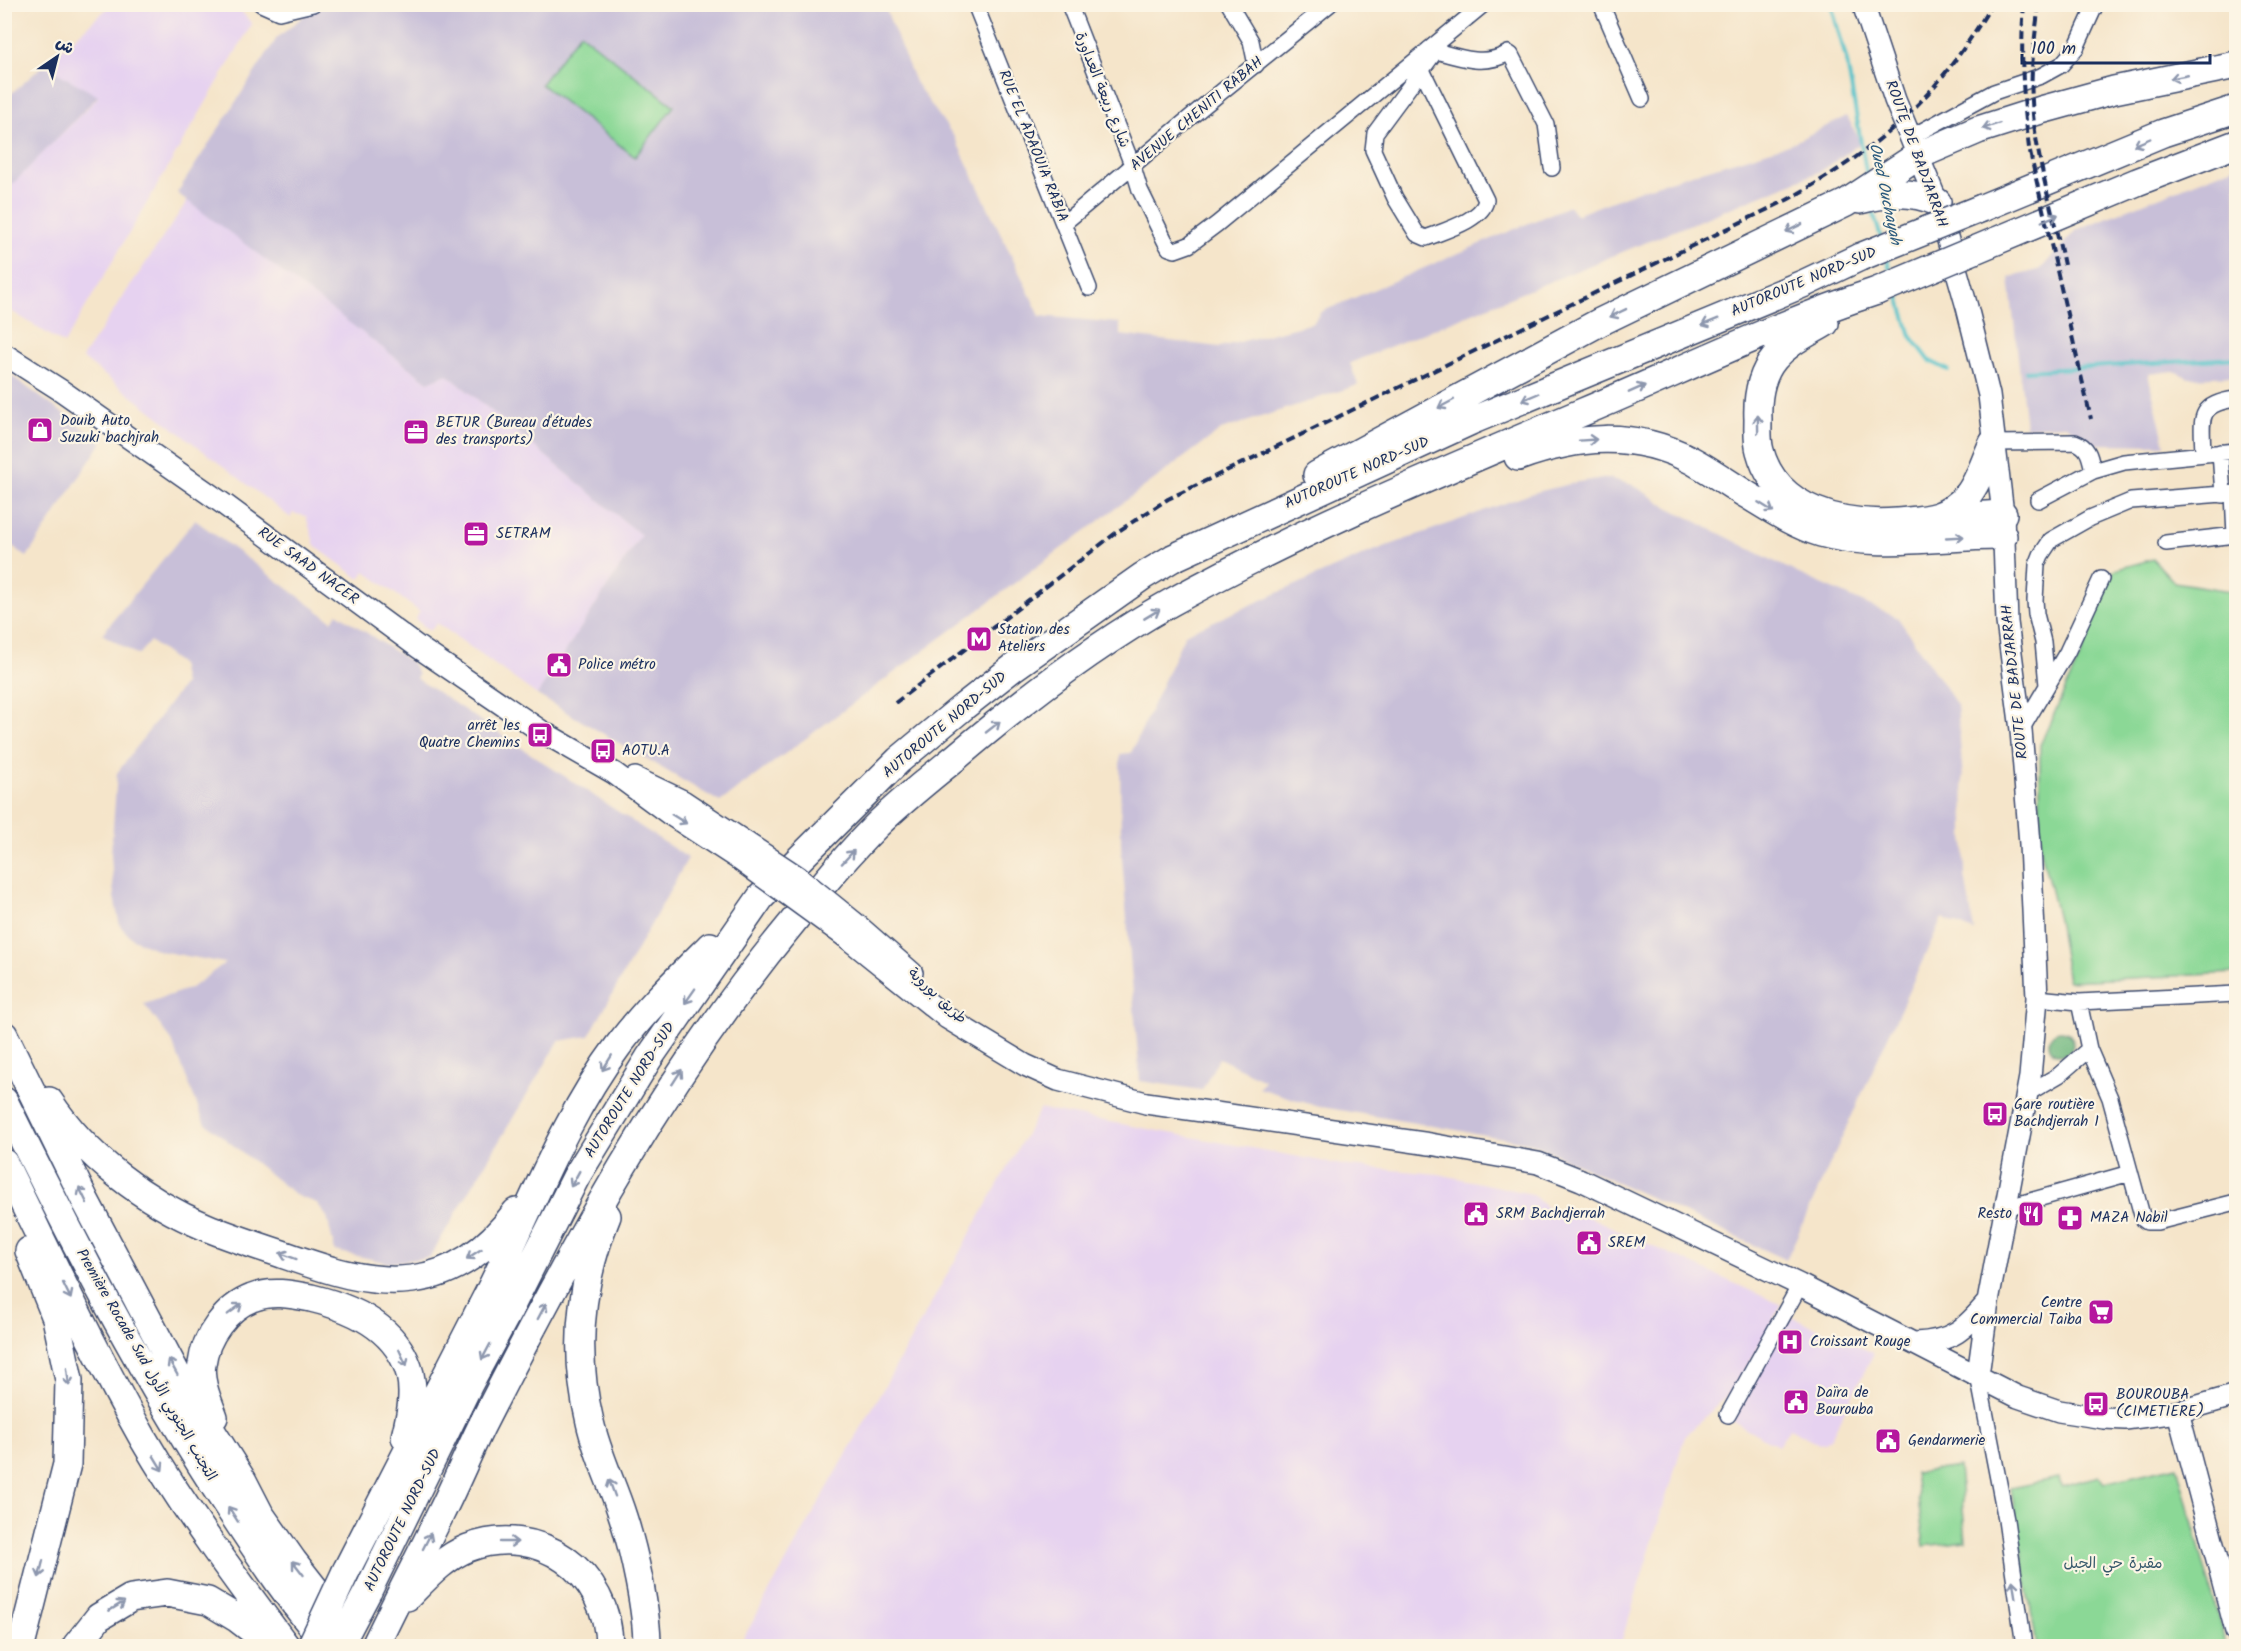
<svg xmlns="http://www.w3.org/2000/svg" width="2241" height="1651" font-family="Kalam,'Playpen Sans Arabic',sans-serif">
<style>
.built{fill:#e6d2f0}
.industrial{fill:#c8bfd8}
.green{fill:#8bd896;stroke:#53847a;stroke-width:1.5}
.forest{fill:#70b87f;stroke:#46746e;stroke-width:1.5}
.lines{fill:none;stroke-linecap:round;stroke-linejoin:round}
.stream{stroke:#55c2ca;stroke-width:4}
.street-casing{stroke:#3c4a6e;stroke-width:18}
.secondary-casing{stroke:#3c4a6e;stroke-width:24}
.highway-casing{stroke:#3c4a6e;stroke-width:30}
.street{stroke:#fff;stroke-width:15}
.secondary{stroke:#fff;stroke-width:21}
.highway{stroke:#fff;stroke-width:27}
.rail{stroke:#1b2f5e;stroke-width:4;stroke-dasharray:9 4.5;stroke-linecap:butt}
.secondary-bridge-casing{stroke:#3c4a6e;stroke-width:24;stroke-linecap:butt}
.highway-bridge-casing{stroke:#3c4a6e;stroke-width:30;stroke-linecap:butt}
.secondary-bridge{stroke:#fff;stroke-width:21}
.highway-bridge{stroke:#fff;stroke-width:27}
.oneway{stroke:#8d97ae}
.labels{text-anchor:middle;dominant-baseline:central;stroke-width:4.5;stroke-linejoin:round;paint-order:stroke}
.street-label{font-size:15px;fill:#1b2f5e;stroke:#fcf5e5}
.poi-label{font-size:15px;fill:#1b2f5e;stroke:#fcf5e5;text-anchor:start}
.park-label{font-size:15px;fill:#37596c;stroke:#fcf5e5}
.water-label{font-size:16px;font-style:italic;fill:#2c5b7e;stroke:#fcf5e5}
</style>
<rect width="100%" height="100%" fill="#fcf5e5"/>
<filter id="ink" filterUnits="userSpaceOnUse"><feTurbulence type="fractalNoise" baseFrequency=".0167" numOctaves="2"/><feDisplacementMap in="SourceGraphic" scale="12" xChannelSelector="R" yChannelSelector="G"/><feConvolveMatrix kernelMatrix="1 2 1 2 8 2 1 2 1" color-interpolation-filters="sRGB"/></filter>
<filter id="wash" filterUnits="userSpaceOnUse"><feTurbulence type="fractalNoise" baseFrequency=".008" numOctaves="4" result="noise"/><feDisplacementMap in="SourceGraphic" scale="24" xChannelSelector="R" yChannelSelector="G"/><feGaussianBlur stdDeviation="1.35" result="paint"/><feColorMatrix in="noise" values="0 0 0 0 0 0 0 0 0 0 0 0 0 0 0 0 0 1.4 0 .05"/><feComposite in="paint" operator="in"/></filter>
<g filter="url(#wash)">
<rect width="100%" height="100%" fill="#f5e5ca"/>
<path class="built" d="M 111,5 L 236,5 L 252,24 L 64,344 L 5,307 L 4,192 L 98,97 L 44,65 Z
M 188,200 L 428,382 L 447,374 L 641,535 L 537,695 L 437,623 L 430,631 L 415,619 L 420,612 L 365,571 L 360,579 L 315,546 L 306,516 L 292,513 L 291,518 L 82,358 Z
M 1040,1109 L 1348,1166 L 1438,1174 L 1532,1194 L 1547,1208 L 1556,1213 L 1564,1215 L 1570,1211 L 1585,1215 L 1782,1305 L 1734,1389 L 1685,1436 L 1620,1646 L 739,1646 Z
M 1787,1315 L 1874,1353 L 1830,1439 L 1825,1443 L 1819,1444 L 1790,1428 L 1778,1446 L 1733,1421 Z"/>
<path class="industrial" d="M 328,5 L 884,5 L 915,82 L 955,138 L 1040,316 L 1120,323 L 1120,335 L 1220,347 L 1313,323 L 1321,312 L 1569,206 L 1576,215 L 1646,188 L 1788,145 L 1847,116 L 1861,143 L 1821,171 L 1350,363 L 1358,385 L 1221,430 L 720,802 L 537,695 L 641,535 L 447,374 L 428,382 L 177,193 L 277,38 L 310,11 Z
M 44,65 L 98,96 L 5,192 L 5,99 Z
M 2236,166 L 2236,376 L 2189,378 L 2174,371 L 2148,374 L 2165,445 L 2095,444 L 2066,425 L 2026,427 L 2009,278 L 2041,269 L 2076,230 Z
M 5,371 L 102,442 L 27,557 L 5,542 Z
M 1608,478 L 1633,485 L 1668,507 L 1797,573 L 1898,618 L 1957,705 L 1963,779 L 1965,876 L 1974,931 L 1942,918 L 1786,1260 L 1532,1143 L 1316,1106 L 1259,1088 L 1264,1080 L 1219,1058 L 1202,1090 L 1140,1081 L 1121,845 L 1120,754 L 1131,753 L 1185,634 L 1368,553 L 1533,493 L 1578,482 Z
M 195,520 L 332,621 L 337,613 L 412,663 L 418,674 L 416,678 L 688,858 L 589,1036 L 559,1041 L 430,1257 L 389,1263 L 335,1251 L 327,1217 L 317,1203 L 297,1196 L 204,1122 L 172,1041 L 144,1004 L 191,988 L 225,963 L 160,951 L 133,939 L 120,926 L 114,897 L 111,854 L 117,773 L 184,684 L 180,664 L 150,641 L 138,655 L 102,634 Z"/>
<path class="green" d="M 580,33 L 674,106 L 635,157 L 541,84 Z
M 2153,559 L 2174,582 L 2236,592 L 2236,973 L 2068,981 L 2058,919 L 2040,847 L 2040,745 L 2083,650 L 2114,570 Z
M 2177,1466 L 2226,1646 L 2037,1646 L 2011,1488 L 2059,1478 L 2061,1486 L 2099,1476 L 2104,1483 Z
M 1959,1467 L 1966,1541 L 1924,1546 L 1915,1473 Z"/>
<path class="forest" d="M2049 1043a12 12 0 1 1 24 0a12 12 0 1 1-24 0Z"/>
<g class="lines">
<path class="stream" d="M 1831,4 L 1847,62 L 1867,177
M 1872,208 L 1881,238
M 1886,257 L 1891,273
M 1898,294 L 1911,336 L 1930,361 L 1948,370
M 2026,371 L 2236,358"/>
</g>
</g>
<g filter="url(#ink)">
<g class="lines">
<g class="street-casing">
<path id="street" d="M 261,4 L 279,12 L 313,4
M 975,4 L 1089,288
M 1069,4 L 1133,167 L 1140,190 L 1165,241 L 1169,248 L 1175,250 L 1189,245 L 1217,224 L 1484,4
M 1229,4 L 1251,41 L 1256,65
M 1601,4 L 1642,99
M 1429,49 C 1455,56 1484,68 1508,53 L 1511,55 L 1546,124 L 1552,168
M 1422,70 L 1486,200 C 1483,220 1443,231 1426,238 L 1417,234 L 1395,198 L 1373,150 L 1375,133 L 1435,52
M 1911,137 L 1994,92 L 2041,76 L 2061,65 L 2076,48 L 2096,4
M 1064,223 L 1205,105 L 1330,4
M 1993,443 L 2075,442 C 2089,447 2090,457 2093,471
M 2220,452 L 2223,495
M 2203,453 C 2202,419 2196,404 2236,399
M 2233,494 L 2235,535
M 2038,500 L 2093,471 L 2124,462 L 2236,451
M 2166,543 L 2236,535
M 2047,685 L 2043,642 L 2036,614 L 2035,600 L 2037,565 L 2041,555 L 2051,540 L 2090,518 L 2131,501 L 2236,493
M 2021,730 L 2067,652 L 2101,579
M 2037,998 L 2079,1002 L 2236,994
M 2079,1002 L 2089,1049 L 2110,1098 L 2143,1219 L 2147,1222 L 2157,1222 L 2236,1202
M 2028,1093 L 2059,1075 L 2089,1049
M 2005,1208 L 2130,1173
M 1978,1375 L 2006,1520 L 2024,1646
M 1728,1415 L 1800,1285"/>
</g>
<g class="secondary-casing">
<path id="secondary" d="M 1863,4 L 1895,100 L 1937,202 L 1967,307 L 1989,395 L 2003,514 L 2007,622 L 2021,730 L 2030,844 L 2037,998 L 2030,1077 L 1988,1302 L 1978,1375
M 4,354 L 62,391 L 225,505 L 418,647 L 541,731 L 614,773 L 671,815 L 740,860
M 635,778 L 683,801 L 748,844
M 856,924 L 912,973
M 846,937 L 947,1018 L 1025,1065 L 1058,1080 L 1146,1103 L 1430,1144 L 1538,1163 L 1581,1180 L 1800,1285 L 2018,1397 L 2059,1411 L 2104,1418 L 2125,1419 L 2178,1412 L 2236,1395
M 1915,1343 C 1952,1342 1965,1329 1988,1302
M 2178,1412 L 2236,1631"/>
</g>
<g class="highway-casing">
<path id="highway" d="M 1860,200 C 1888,193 1910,190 1937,202
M 1982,208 L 2163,133 L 2236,109
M 1996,241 L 2137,182 L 2236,144
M 1825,323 C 1807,334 1788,342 1774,359 C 1760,376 1757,398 1758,419 C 1758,430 1757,441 1760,451 C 1776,511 1844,526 1897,522 C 1928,519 1944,520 1967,496 C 1979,482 1985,459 1993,443
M 1518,457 C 1577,436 1633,430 1691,460 C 1710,470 1729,484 1749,496 C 1772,510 1795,525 1821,533 C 1875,549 1947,535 2003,536
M 1317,475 L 1600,322 L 1846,203 L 1917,156 L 1978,130 L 2041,110 L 2114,90 L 2236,65
M 1937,518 L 2003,514
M 4,1035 L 85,1200 L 182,1384 L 243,1481 L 260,1514 L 293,1561 L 343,1625
M 4,1101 C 73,1241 144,1380 230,1510 C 261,1557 292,1605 329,1646
M 49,1101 C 85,1156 145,1202 206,1227 C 230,1237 255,1245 279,1253 C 322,1268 367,1285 412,1279 C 456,1274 491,1246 516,1212
M 4,1163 C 50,1256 93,1350 144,1440 C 186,1512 236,1579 286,1646
M 607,1216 C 580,1282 573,1352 590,1422 C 597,1454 613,1485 623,1517 C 634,1551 647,1610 647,1646
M 214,1417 C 208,1401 199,1381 202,1364 C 205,1337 226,1308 252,1298 C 271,1290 291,1294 311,1298 C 353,1308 398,1328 410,1374 C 415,1396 410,1416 405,1437
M 346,1571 C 394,1478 442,1385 489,1292 C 529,1212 564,1118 618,1046 C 645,1010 678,978 710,946
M 368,1591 L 469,1384 L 512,1304 L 576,1177 L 649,1058 L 761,897 L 899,760 L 963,707 L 1014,667 L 1143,576 L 1173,558 L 1471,421 L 1805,283 L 1860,257
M 407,1597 C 426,1578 443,1558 468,1548 C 539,1521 609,1573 609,1646
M 21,1646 L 67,1464 L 69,1380 L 56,1318 L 29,1251
M 76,1646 L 99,1617 L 131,1598 L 167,1593 L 208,1601 L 238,1619 L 273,1646
M 375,1646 C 396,1602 419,1558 441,1513 C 455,1485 467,1456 481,1427 C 571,1250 665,1076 792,923 C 818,890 845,857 875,827 C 900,802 928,780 955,758 C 1022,701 1093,646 1170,603 C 1303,529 1444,471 1583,412 C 1681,371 1776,324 1877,291"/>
</g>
<use href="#street" class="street"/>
<use href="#secondary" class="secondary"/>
<use href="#highway" class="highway"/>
<path class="rail" d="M 2024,4 C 2020,55 2023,98 2029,148 L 2091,419
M 2039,4 C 2035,36 2030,69 2032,101 C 2035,156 2053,211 2064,265
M 895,703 L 1117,532 L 1168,499 L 1787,200 C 1882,147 1936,99 1992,4"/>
<g class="secondary-bridge-casing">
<path id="secondary-bridge" d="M 748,844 L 798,877 L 856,924
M 740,860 L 846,937"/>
</g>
<g class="highway-bridge-casing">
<path id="highway-bridge" d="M 1860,257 L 1982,208
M 1877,291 L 1996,241
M 311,1646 L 346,1571
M 339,1646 L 368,1591"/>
</g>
<use href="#secondary-bridge" class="secondary-bridge"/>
<use href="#highway-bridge" class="highway-bridge"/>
</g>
<defs><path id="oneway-shaft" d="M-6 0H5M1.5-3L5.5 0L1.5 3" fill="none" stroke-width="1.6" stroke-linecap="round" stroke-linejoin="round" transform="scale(1.5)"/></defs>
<g class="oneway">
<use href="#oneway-shaft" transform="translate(2179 77) rotate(169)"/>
<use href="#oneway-shaft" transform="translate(1991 126) rotate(162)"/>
<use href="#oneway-shaft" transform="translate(2142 142) rotate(157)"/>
<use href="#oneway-shaft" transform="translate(2050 218) rotate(-23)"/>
<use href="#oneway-shaft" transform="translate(1794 228) rotate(154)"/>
<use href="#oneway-shaft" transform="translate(1618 313) rotate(154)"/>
<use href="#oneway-shaft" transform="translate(1710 322) rotate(158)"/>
<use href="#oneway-shaft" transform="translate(1637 389) rotate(-24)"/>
<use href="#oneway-shaft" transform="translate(1530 397) rotate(157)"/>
<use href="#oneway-shaft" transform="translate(1446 404) rotate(152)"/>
<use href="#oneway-shaft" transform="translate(1758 424) rotate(-91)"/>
<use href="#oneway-shaft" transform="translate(1588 440) rotate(-4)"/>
<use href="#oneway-shaft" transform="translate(1766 507) rotate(32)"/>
<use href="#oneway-shaft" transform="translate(1955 537) rotate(-3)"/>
<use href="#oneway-shaft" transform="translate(1152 614) rotate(-31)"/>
<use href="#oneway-shaft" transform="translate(993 727) rotate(-38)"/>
<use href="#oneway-shaft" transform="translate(679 819) rotate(32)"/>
<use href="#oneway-shaft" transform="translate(848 857) rotate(-47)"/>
<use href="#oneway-shaft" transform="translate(690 996) rotate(125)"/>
<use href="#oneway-shaft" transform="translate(607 1063) rotate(122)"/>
<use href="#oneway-shaft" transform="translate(677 1077) rotate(-57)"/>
<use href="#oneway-shaft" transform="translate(575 1179) rotate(119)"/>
<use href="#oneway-shaft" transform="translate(83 1195) rotate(-116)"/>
<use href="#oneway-shaft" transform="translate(474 1254) rotate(147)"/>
<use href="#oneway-shaft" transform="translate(288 1256) rotate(-160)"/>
<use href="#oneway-shaft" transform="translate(67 1291) rotate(64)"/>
<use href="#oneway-shaft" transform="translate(235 1309) rotate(-37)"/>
<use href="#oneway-shaft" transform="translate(542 1311) rotate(-62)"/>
<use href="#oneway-shaft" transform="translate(486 1352) rotate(118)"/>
<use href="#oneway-shaft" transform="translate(403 1358) rotate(65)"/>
<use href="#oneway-shaft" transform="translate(173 1367) rotate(-119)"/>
<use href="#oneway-shaft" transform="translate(68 1377) rotate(83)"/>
<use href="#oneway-shaft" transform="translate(158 1463) rotate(59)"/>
<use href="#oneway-shaft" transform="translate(612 1488) rotate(-110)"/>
<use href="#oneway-shaft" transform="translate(233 1514) rotate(-123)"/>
<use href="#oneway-shaft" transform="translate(427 1541) rotate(-63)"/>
<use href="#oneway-shaft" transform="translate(509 1542)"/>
<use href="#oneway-shaft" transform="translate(298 1568) rotate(-128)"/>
<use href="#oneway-shaft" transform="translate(41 1569) rotate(104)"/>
<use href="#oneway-shaft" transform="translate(2014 1589) rotate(-99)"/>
<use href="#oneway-shaft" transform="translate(117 1606) rotate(-31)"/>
</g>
</g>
<defs>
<g id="shop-square" transform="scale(1.35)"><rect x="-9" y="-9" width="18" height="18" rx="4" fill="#b5179e" stroke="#fcf5e5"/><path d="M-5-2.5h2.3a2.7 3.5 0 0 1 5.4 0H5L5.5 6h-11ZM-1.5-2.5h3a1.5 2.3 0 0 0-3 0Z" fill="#fff"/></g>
<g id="office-square" transform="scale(1.35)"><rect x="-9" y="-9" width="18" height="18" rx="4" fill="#b5179e" stroke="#fcf5e5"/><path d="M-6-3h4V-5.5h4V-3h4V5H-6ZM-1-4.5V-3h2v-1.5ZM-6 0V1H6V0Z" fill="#fff"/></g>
<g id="metro-square" transform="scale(1.35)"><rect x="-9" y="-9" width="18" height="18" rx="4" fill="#b5179e" stroke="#fcf5e5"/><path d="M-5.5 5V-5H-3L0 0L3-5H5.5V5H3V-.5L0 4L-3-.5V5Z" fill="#fff"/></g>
<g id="civic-square" transform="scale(1.35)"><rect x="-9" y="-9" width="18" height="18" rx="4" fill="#b5179e" stroke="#fcf5e5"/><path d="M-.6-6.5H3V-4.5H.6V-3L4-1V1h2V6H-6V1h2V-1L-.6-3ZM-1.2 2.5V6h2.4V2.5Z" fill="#fff"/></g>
<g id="bus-square" transform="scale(1.35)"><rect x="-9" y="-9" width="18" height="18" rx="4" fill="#b5179e" stroke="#fcf5e5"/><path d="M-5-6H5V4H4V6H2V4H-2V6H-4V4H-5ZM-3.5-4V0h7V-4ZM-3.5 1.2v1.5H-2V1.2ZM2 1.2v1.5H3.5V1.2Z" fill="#fff"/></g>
<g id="restaurant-square" transform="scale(1.35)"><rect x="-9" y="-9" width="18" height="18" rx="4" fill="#b5179e" stroke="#fcf5e5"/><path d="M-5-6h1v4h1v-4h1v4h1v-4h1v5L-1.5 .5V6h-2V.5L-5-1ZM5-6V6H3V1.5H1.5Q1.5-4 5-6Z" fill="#fff"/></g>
<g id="pharmacy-square" transform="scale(1.35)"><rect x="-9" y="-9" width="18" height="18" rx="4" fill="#b5179e" stroke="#fcf5e5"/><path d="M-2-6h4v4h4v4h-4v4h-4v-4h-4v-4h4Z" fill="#fff"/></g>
<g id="supermarket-square" transform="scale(1.35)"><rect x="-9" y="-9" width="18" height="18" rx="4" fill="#b5179e" stroke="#fcf5e5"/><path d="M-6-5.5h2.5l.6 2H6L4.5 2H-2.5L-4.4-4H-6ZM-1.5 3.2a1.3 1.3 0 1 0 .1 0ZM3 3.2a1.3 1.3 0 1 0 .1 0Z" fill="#fff"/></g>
<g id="hospital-square" transform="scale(1.35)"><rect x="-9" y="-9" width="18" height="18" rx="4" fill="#b5179e" stroke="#fcf5e5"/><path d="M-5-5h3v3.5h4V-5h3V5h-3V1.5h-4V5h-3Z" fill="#fff"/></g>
</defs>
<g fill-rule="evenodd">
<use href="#shop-square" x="40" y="430"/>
<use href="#office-square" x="416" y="432"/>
<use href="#office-square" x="476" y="534"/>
<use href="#metro-square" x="979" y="639"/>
<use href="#civic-square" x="559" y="665"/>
<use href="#bus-square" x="540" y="735"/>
<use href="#bus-square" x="603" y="751"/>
<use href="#bus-square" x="1995" y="1114"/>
<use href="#civic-square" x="1476" y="1214"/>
<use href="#restaurant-square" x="2031" y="1214"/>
<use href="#pharmacy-square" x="2070" y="1218"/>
<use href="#civic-square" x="1589" y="1243"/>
<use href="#supermarket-square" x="2101" y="1312"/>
<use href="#hospital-square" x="1790" y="1342"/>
<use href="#civic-square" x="1796" y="1402"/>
<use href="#bus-square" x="2096" y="1404"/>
<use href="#civic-square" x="1888" y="1441"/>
</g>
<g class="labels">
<g class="street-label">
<text transform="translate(1102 90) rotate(68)">شارع ربيعة العداورة</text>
<text transform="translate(1197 114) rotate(-40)">AVENUE CHENITI RABAH</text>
<text transform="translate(1033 146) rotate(68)">RUE EL ADAOUIA RABIA</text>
<text transform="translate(1916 154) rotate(70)">ROUTE DE BADJARRAH</text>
<text transform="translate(1804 282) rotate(-23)">AUTOROUTE NORD-SUD</text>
<text transform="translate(1357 473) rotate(-24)">AUTOROUTE NORD-SUD</text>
<text transform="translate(308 566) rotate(36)">RUE SAAD NACER</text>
<text transform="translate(2015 682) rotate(-96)">ROUTE DE BADJARRAH</text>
<text transform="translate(945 725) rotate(-40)">AUTOROUTE NORD-SUD</text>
<text transform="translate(937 996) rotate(43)">طريق بوروبة</text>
<text transform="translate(630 1090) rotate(-58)">AUTOROUTE NORD-SUD</text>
<text transform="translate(146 1365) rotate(60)">Première Rocade Sud التجنب الجنوبي الأول</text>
<text transform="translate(403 1520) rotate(-64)">AUTOROUTE NORD-SUD</text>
</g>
<g class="poi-label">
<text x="60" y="421">Douib Auto<tspan x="60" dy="17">Suzuki bachjrah</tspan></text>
<text x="436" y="423">BETUR (Bureau d'études<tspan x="436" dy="17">des transports)</tspan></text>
<text x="496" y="534">SETRAM</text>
<text x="998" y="630">Station des<tspan x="998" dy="17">Ateliers</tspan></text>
<text x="578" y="665">Police métro</text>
<text x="520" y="726" text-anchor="end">arrêt les<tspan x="520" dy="17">Quatre Chemins</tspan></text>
<text x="622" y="751">AOTU.A</text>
<text x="2014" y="1105">Gare routière<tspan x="2014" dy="17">Bachdjerrah 1</tspan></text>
<text x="1496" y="1214">SRM Bachdjerrah</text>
<text x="2012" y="1214" text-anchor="end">Resto</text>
<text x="2090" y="1218">MAZA Nabil</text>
<text x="1608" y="1243">SREM</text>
<text x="2082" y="1303" text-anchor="end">Centre<tspan x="2082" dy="17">Commercial Taiba</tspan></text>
<text x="1810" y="1342">Croissant Rouge</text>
<text x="1816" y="1393">Daïra de<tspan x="1816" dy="17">Bourouba</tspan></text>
<text x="2116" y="1395">BOUROUBA<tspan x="2116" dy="17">(CIMETIERE)</tspan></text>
<text x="1908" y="1441">Gendarmerie</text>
</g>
<g class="park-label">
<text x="2113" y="1564">مقبرة حي الجبل</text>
</g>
<g class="water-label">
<text transform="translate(1885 194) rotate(78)">Oued Ouchayah</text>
</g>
</g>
<rect width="2241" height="1651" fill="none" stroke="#fcf5e5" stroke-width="24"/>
<g transform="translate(57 57) rotate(35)" stroke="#fcf5e5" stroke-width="4.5" paint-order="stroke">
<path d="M0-4.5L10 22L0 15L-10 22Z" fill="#1b2f5e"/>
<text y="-9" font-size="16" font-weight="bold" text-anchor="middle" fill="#1b2f5e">ش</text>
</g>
<path d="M2022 54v9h188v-9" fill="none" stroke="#1b2f5e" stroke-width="3"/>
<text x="2031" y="54" font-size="18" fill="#1b2f5e" stroke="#fcf5e5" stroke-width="4.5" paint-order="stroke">100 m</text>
</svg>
